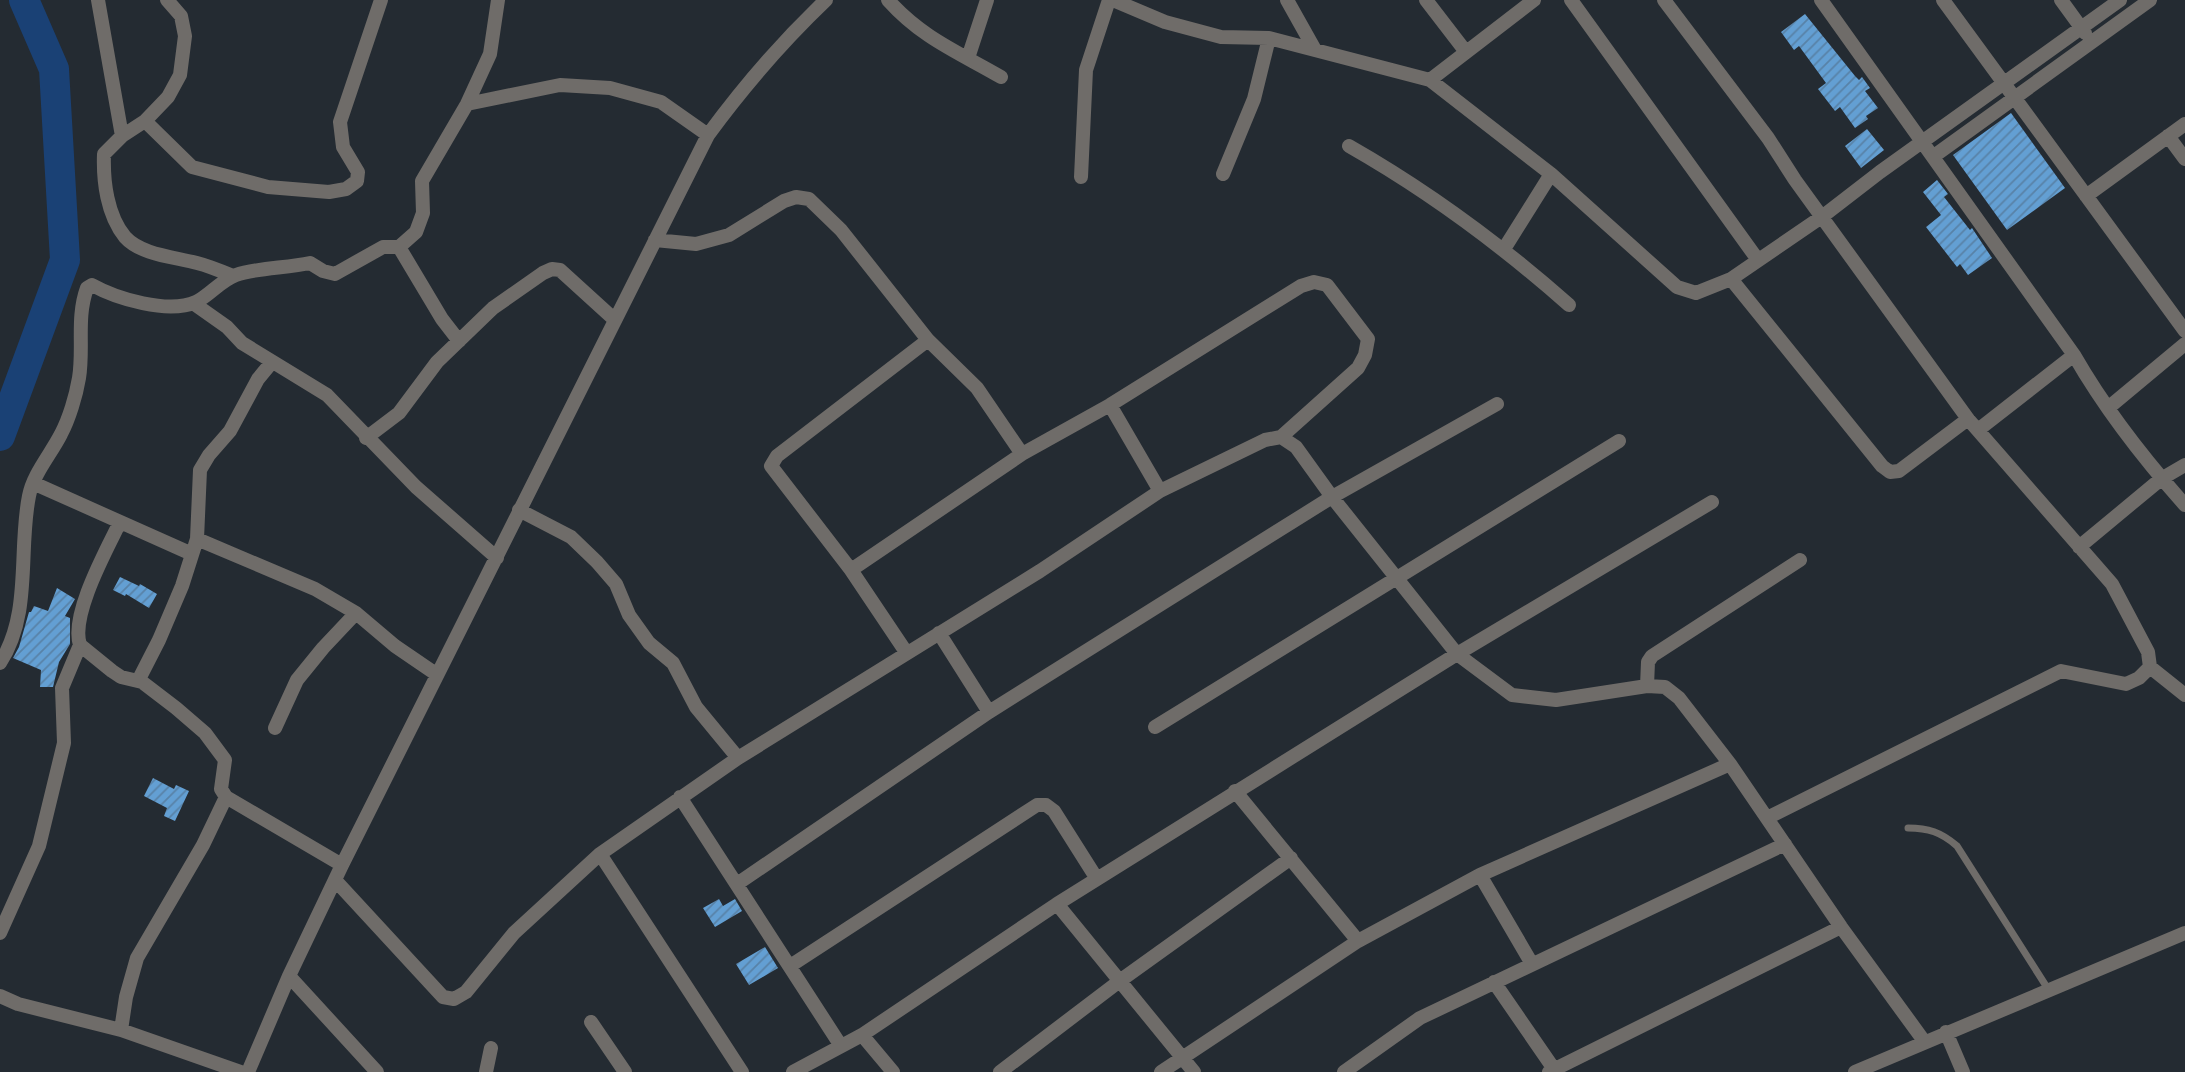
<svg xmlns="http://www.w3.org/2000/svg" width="2185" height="1072" font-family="'Open Sans',sans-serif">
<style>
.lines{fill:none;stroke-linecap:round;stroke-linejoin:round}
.river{stroke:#1a4175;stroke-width:30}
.building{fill:url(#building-hatch)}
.service{stroke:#6f6c69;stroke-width:7}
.minor{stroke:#6f6c69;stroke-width:14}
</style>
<defs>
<pattern id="building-hatch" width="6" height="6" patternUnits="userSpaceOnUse" patternTransform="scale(1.75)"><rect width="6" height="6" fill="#639fd3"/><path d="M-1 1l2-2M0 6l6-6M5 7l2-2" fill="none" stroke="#5882a7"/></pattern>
</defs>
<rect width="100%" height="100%" fill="#242b32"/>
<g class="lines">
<path class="river" d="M 0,436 L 65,260 L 54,69 L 24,0"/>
</g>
<path class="building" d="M 1805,14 L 1855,76 L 1859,80 L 1862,77 L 1870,88 L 1865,91 L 1878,108 L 1866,116 L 1868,119 L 1855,128 L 1840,107 L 1835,111 L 1818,89 L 1826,83 L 1799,46 L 1794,50 L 1781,32 Z
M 2011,113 L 2065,188 L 2007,230 L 1953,155 Z
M 1867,129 L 1884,150 L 1861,168 L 1845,146 Z
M 1937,180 L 1948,194 L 1944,197 L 1970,230 L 1972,228 L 1992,258 L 1968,275 L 1960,264 L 1957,267 L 1926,227 L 1941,215 L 1923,192 Z
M 120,577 L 139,586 L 140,584 L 157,594 L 149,608 L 126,594 L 125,596 L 113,590 Z
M 57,588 L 75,599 L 65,616 L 70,618 L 70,644 L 59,662 L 53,687 L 40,687 L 41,670 L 13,658 L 19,647 L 29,612 L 31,612 L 34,606 L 48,611 Z
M 153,778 L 174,789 L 176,785 L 189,791 L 175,821 L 164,816 L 167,808 L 144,796 Z
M 719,899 L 723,906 L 735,899 L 742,911 L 715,927 L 703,908 Z
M 765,947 L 778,968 L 749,985 L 736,964 Z"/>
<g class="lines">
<path class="service" d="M 1908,828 C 1928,828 1941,832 1957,846 L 2048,989"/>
<path class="minor" d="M 98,0 L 122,136
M 888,0 C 922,38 958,52 1001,77
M 1113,0 L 1165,22 L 1221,37 L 1269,38 L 1430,80 L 1551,174 L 1677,287 L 1696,293 L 1731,279 L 1823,216 L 1880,172 L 2120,0
M 1287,0 L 1315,50
M 1426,0 L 1466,52
M 1571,0 L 1758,260
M 1664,0 L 1768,138 L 1795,180 L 1968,419 L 2112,584 L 2148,652 L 2150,667 L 2139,678 L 2126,684 L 2061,671 L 1767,818
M 1821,0 L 2074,355 C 2105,409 2144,459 2185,505
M 1943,0 L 2185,331
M 2061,0 L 2085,33
M 968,58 L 987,0
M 1430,80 L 1534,0
M 467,104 L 560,85 L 610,88 L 661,102 L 708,135
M 145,121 L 168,97 L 180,75 L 185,36 L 181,16 L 167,0
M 2168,136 L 2185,159
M 1349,146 C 1428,191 1500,244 1569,305
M 1934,156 L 2150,0
M 1223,174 L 1254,99 L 1269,38
M 1081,177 L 1086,70 L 1109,0
M 2086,196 L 2185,124
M 655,240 L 696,244 L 729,235 L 784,201 L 796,197 L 809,199 L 841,230 L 928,340 L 977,388 L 1022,454
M 399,247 L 442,319 L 459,341
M 1504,249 L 1551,174
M 233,276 C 221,271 209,266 197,263 C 175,257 141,255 125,237 C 107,215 103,181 104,154 L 122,136 L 145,121 L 192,167 L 268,187 L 329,192 L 346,189 L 357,181 L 358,172 L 343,147 L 340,122 L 381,0
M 1731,279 L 1882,466 L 1890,472 L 1899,471 L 1968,419
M 193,303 L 227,327 L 242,343 L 327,395 L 416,487 L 497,558
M 1110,405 L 1160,491
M 2108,408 L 2185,344
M 1978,430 L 2074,355
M 366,438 L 399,413 L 437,362 L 493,308 L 543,273 L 552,269 L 560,270 L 615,320
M 33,483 L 192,554
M 519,510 L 571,537 L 597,562 L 616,584 L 629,615 L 649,643 L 673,663 L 696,707 L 738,758
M 197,539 L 315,589 L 356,613 L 395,646 L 436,674
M 2079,547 L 2161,479 L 2185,465
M 851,570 L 1022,454 L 1110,405 L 1301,286 L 1314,282 L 1327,285 L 1368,339 L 1365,355 L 1358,368 L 1281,437
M 939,633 L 989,712
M 80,645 L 112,671 L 121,677 L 142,682 L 176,708 L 205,733 L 225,760 L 221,789 L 226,797 L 342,865
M 906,652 L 851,570 L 771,466 L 777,456 L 928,340
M 0,663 C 32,614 18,550 29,496 C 33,474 51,454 61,434 C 69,419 76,396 79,378 C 84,348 76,318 87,288 L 92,285 C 117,299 168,314 196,302 C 210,295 220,281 236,275 C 255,268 288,268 310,263 L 323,271 L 335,274 L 383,247 L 399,247 L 416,232 L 423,213 L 422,181 L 467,104 L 490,54 L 498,0
M 2150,667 L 2185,695
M 138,681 L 159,640 L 182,586 L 197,539 L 200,470 L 209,455 L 230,431 L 258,379 L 272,362
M 1647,686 L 1648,662 L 1652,656 L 1800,560
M 1155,727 L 1619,441
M 275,728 L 297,680 L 323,648 L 356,613
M 680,797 L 841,1046
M 600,854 L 742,1072
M 1480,875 L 1532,964
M 335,880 L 443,997 L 454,999 L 466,992 L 514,933 L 600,854 L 738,758 L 1040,571 L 1160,491 L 1265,440 L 1281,437 L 1296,447 L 1332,497 L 1457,654 L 1512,695 L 1556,700 L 1647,686 L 1665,687 L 1679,698 L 1730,764 L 1841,927 L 1924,1041
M 737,884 L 989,712 L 1332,497 L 1497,404
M 1057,904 L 1194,1072
M 0,933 L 39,846 L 64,743 L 62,688 L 80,645 C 70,615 107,549 120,522
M 1358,941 L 1480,875 L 1730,764
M 790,966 L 1037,805 L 1046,805 L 1054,811 L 1097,879
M 289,976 L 377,1072
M 1494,982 L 1556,1072
M 0,996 L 18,1004 L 121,1030 L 241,1072
M 591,1022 L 625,1072
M 121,1030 L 126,997 L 137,958 L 203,845 L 226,797
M 1946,1032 L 1963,1072
M 862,1035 L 893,1072
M 248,1072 L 289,976 L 342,865 L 708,135 C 744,86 783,41 826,0
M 486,1072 L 491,1048
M 793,1072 L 862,1035 L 1057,904 L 1457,654 L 1712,502
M 1000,1072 L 1121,980 L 1291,858
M 1161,1072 L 1358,941 L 1235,791
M 1344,1072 L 1420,1018 L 1785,844
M 1549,1072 L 1841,927
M 1855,1072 L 2185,933"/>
</g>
</svg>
